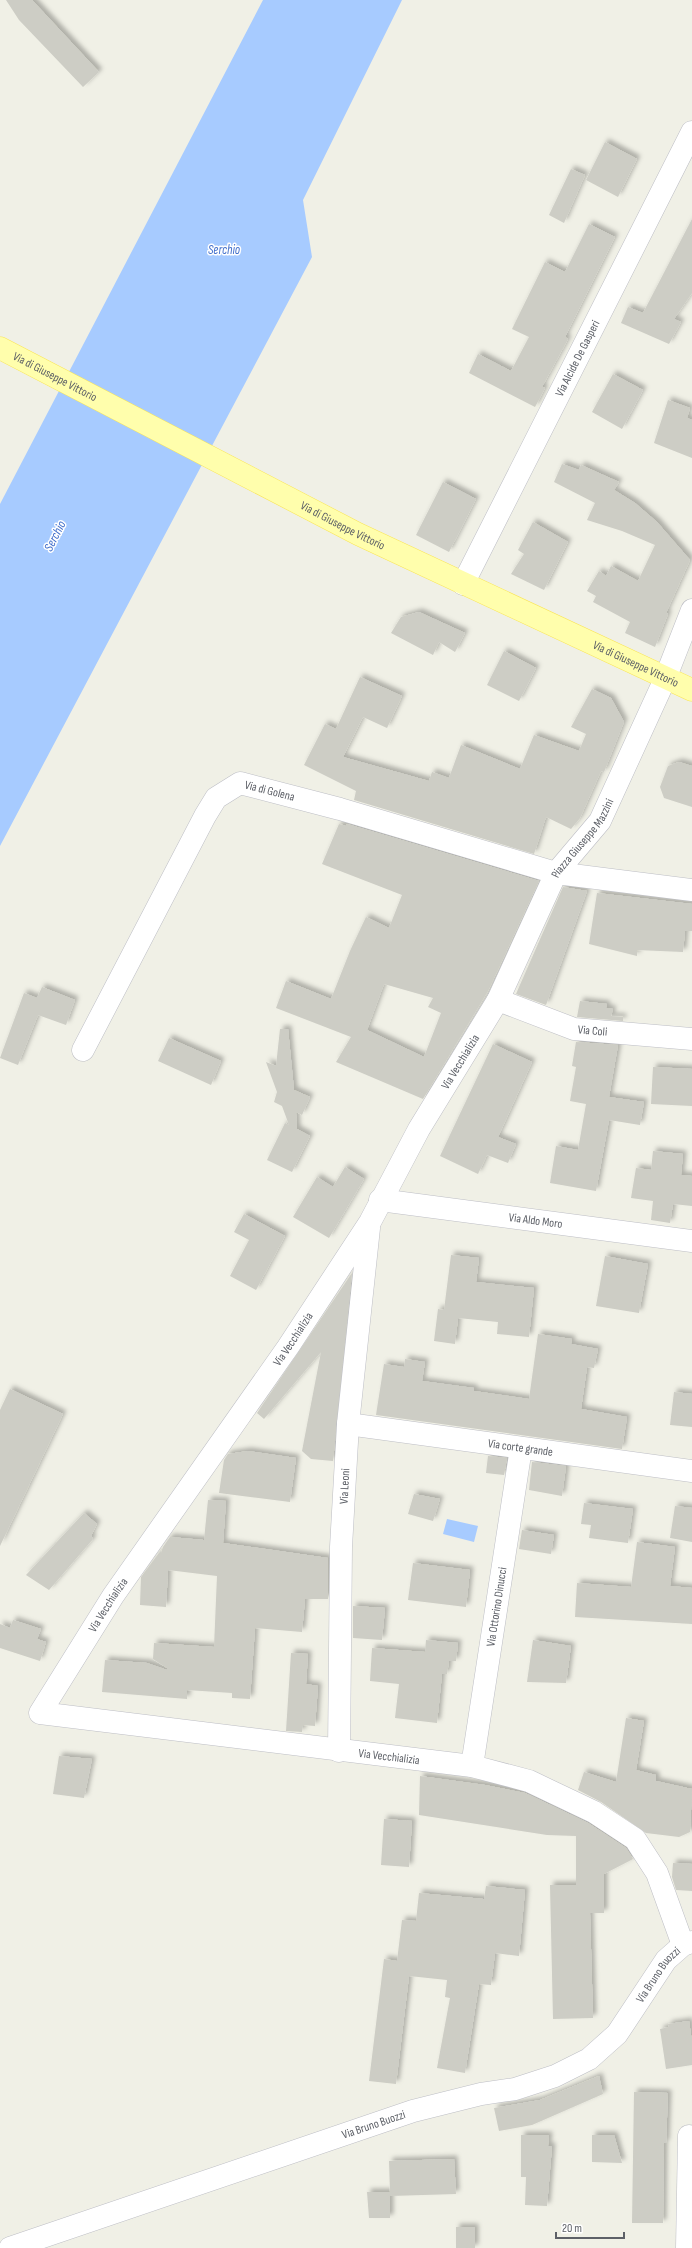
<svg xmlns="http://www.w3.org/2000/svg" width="692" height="2248" font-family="'Sofia Sans Condensed',sans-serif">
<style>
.water{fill:#a7cbff}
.building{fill:#cdcdc5;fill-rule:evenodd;filter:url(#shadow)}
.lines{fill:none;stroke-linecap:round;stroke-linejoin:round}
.minor-casing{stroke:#bdbec5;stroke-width:23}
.major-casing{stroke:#fae555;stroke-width:23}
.minor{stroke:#fff;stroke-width:22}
.major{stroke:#fffeac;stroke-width:22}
.labels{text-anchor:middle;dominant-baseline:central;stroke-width:3;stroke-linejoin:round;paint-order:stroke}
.street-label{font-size:12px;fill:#5d6067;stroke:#fff}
.water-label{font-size:13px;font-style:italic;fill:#416fcb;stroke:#fff}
</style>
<defs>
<filter id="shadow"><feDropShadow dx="3.5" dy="-3.5" stdDeviation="2" flood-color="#0004"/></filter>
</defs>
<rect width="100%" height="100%" fill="#f0f0e6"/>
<path class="water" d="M 263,0 L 402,0 L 303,200 L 312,257 L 0,846 L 0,504 Z
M 447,1519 L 478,1526 L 474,1542 L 443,1534 Z"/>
<path class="building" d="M 6,0 L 32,0 L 99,72 L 83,87 L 19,20 Z
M 605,142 L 637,159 L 618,197 L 586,180 Z
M 571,169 L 585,175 L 564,223 L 549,215 Z
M 692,219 L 692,293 L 674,319 L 681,322 L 669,344 L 621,323 L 628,307 L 643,313 Z
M 589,224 L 615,237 L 565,337 L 568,339 L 542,387 L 545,388 L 535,407 L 469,373 L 478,354 L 511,371 L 529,337 L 512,329 L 545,262 L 565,272 Z
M 613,374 L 643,390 L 622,429 L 592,412 Z
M 668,400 L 690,408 L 687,418 L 692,420 L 692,458 L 654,443 Z
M 562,464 L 579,470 L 581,465 L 619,482 L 614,490 L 635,503 L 657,522 L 690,560 L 666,613 L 668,614 L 655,647 L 625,633 L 630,622 L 593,602 L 596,596 L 587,591 L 599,571 L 606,576 L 611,566 L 638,581 L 655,545 L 622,531 L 587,520 L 595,503 L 554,482 Z
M 443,482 L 476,499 L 449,552 L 416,535 Z
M 533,522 L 568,542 L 544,590 L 511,574 L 524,554 L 518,550 Z
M 419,612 L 465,633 L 455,652 L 439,642 L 433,655 L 391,633 L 401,617 Z
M 504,651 L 536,668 L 519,701 L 487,685 Z
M 360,677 L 402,696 L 387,728 L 363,717 L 343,757 L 429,781 L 432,772 L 449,778 L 461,745 L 520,769 L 534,735 L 579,751 L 586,734 L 571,727 L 592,689 L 611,698 L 624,722 L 604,772 L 601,771 L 580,818 L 571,829 L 546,817 L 534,854 L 354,800 L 356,791 L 304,765 L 325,724 L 336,729 Z
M 679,762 L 692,766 L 692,807 L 664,798 L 660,787 L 668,766 Z
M 339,824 L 346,826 L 347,824 L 539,881 L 488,991 L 423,1099 L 336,1062 L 351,1037 L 276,1008 L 286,981 L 331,999 L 350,951 L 366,917 L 389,928 L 402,895 L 322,864 ZM 384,984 L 433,998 L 428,1007 L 441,1013 L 424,1057 L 367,1030 Z
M 563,887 L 587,891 L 546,1005 L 516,994 Z
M 597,893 L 692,904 L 692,931 L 685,931 L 683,952 L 637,950 L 637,956 L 589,944 Z
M 42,987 L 75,1000 L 66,1025 L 38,1015 L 18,1065 L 0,1058 L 24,993 L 37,998 Z
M 580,1001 L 607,1004 L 606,1008 L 613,1009 L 611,1016 L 623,1017 L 623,1021 L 577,1017 Z
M 280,1029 L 288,1029 L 294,1090 L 310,1097 L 302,1115 L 296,1112 L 297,1129 L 310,1136 L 292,1172 L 267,1160 L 285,1123 L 289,1125 L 282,1106 L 274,1102 L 277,1092 L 266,1062 L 276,1066 Z
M 169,1038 L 221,1061 L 211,1085 L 158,1061 Z
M 576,1042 L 618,1045 L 609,1097 L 644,1102 L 640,1125 L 609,1120 L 596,1191 L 550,1183 L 556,1146 L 578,1150 L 586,1104 L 570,1101 L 576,1067 L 572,1066 Z
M 493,1044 L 532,1062 L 498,1137 L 516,1144 L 508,1163 L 487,1155 L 478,1174 L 440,1156 Z
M 653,1067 L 692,1069 L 692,1106 L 651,1104 Z
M 653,1151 L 683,1154 L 681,1175 L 692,1176 L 692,1206 L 673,1204 L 670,1223 L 651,1220 L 653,1201 L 631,1198 L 636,1168 L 651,1170 Z
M 345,1167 L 364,1179 L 329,1238 L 293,1217 L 317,1177 L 333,1187 Z
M 244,1214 L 285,1236 L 256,1290 L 230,1276 L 249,1240 L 234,1232 Z
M 451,1255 L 479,1258 L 476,1282 L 534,1288 L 529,1337 L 497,1334 L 498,1322 L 458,1318 L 455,1344 L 434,1341 L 438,1309 L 444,1310 Z
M 605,1256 L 648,1264 L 639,1313 L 596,1306 Z
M 352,1273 L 333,1461 L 311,1459 L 302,1451 L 321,1352 L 264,1419 L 257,1413 Z
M 538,1334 L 572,1339 L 571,1344 L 598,1349 L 594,1368 L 587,1367 L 581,1409 L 627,1417 L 622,1449 L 376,1415 L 384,1364 L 404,1367 L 405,1359 L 425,1362 L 422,1381 L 474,1388 L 474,1391 L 529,1399 Z
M 10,1389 L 63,1414 L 0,1546 L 0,1410 Z
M 674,1392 L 692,1394 L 692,1427 L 670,1425 Z
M 248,1451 L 296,1458 L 290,1502 L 219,1493 L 224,1460 L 228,1454 Z
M 488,1456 L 507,1458 L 504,1475 L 486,1473 Z
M 532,1462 L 566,1466 L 562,1496 L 529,1490 Z
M 414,1494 L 440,1499 L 433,1521 L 408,1514 Z
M 208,1500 L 226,1501 L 223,1543 L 328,1558 L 328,1599 L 305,1599 L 302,1632 L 255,1628 L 250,1699 L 232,1698 L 232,1693 L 187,1690 L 187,1699 L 102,1692 L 105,1660 L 147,1663 L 167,1670 L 167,1668 L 153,1659 L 154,1643 L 214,1647 L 217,1576 L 168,1570 L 166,1607 L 140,1605 L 141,1577 L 159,1553 L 161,1553 L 163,1547 L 170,1537 L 204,1540 Z
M 584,1503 L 633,1509 L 628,1543 L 589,1538 L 591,1525 L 581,1524 Z
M 675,1506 L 692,1508 L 692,1542 L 670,1538 Z
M 84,1513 L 97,1524 L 91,1536 L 93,1539 L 49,1590 L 26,1575 Z
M 522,1530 L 554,1535 L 551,1554 L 519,1549 Z
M 637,1542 L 675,1547 L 670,1586 L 692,1588 L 692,1624 L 575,1617 L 577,1583 L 631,1587 Z
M 413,1563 L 470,1570 L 466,1607 L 408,1600 Z
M 353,1606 L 385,1608 L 382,1640 L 353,1638 Z
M 13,1620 L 41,1629 L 37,1639 L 46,1642 L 40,1661 L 0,1648 L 0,1624 L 10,1628 Z
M 426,1640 L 458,1643 L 456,1661 L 449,1661 L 447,1674 L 442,1674 L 437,1723 L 395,1718 L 399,1684 L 370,1681 L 372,1648 L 425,1652 Z
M 533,1640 L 571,1646 L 566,1683 L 527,1682 Z
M 291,1653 L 308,1654 L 306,1684 L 318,1686 L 315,1726 L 303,1725 L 302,1732 L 286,1731 Z
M 626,1718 L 644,1721 L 636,1770 L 656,1775 L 656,1781 L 692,1789 L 690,1832 L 679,1837 L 646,1833 L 601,1802 L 578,1790 L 584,1772 L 616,1782 Z
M 59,1756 L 92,1759 L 84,1798 L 53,1794 Z
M 420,1776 L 485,1785 L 525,1793 L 588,1823 L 626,1848 L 633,1859 L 604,1874 L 604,1913 L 590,1913 L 593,2018 L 553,2019 L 550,1885 L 576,1885 L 576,1836 L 547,1835 L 419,1815 Z
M 384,1819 L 412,1821 L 409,1867 L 381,1865 Z
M 673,1863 L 692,1864 L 692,1891 L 676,1890 L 672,1877 Z
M 486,1886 L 525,1890 L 519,1956 L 495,1953 L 491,1985 L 479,1984 L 465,2073 L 437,2068 L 450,1998 L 445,1997 L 447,1980 L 409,1976 L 396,2084 L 369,2081 L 384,1959 L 397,1961 L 402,1920 L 416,1921 L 419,1893 L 484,1899 Z
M 689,2021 L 692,2042 L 692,2065 L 666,2069 L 660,2029 L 669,2027 L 668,2024 Z
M 599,2076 L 603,2094 L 532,2125 L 499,2131 L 494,2108 L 540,2100 Z
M 634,2092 L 668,2093 L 666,2143 L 664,2143 L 663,2223 L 632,2223 Z
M 521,2135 L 549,2135 L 548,2146 L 552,2146 L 547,2206 L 525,2205 L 526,2177 L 521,2177 Z
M 592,2135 L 614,2135 L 622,2163 L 592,2162 Z
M 454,2159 L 456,2194 L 390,2196 L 390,2218 L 369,2218 L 367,2192 L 390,2192 L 389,2161 Z
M 456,2227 L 475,2227 L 475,2248 L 456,2248 Z"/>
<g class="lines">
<g class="minor-casing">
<g id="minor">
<path id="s1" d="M 463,584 L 692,132"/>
<path id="s2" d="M 498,1000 L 574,1029 L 692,1039"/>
<path id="s3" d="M 83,1050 L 205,816 L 216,798 L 240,783 L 340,809 L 556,873 L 692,890"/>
<path id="s4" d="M 380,1200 L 692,1241"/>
<path id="s5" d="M 348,1424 L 692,1471"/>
<path id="s6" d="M 339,1751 L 341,1547 L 348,1424 L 369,1228"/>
<path id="s7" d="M 472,1766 L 521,1448"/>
<path id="s8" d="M 683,1945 L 657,1873 L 635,1839 L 594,1812 L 529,1781 L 472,1766 L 40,1713 L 113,1596 L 288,1347 L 370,1222 L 419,1129 L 498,1000 L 556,873 L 600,821 L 665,679 L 692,610"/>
<path id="s9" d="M 10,2248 L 413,2111 L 481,2094 L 515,2089 L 555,2076 L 589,2059 L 617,2034 L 666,1960 L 683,1945 L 692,1942"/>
<path d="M 687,2248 L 689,2136"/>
</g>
</g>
<g class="major-casing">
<g id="major">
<path id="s10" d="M 0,348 L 358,534 L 692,690"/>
</g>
</g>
<use href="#minor" class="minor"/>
<use href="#major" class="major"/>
</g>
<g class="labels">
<g class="street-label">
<text stroke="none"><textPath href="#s1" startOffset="253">Via Alcide De Gasperi</textPath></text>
<text stroke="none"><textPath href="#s10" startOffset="62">Via di Giuseppe Vittorio</textPath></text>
<text stroke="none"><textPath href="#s10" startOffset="386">Via di Giuseppe Vittorio</textPath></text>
<text stroke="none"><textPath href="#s10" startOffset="710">Via di Giuseppe Vittorio</textPath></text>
<text stroke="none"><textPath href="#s3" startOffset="344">Via di Golena</textPath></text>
<text stroke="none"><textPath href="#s8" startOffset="1764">Piazza Giuseppe Mazzini</textPath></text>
<text stroke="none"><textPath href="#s2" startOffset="100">Via Coli</textPath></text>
<text stroke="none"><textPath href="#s8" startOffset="1508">Via Vecchializia</textPath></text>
<text stroke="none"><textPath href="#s4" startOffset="157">Via Aldo Moro</textPath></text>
<text stroke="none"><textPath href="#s8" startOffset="1184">Via Vecchializia</textPath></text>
<text stroke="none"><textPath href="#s5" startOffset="174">Via corte grande</textPath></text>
<text stroke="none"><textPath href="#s6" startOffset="265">Via Leoni</textPath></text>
<text stroke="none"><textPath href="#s8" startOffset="860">Via Vecchializia</textPath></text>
<text stroke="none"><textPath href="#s7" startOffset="161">Via Ottorino Dinucci</textPath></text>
<text transform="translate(389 1757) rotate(7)">Via Vecchializia</text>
<text stroke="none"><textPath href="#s9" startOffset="720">Via Bruno Buozzi</textPath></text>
<text stroke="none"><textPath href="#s9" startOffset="384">Via Bruno Buozzi</textPath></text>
</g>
<g class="water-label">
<text x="224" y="250">Serchio</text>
<text transform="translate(55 536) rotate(-63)">Serchio</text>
</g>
</g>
<path d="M556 2232v6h68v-6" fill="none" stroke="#5d6067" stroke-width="2"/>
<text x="562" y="2232" font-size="12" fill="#5d6067" stroke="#ffffff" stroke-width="3" paint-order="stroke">20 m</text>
</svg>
